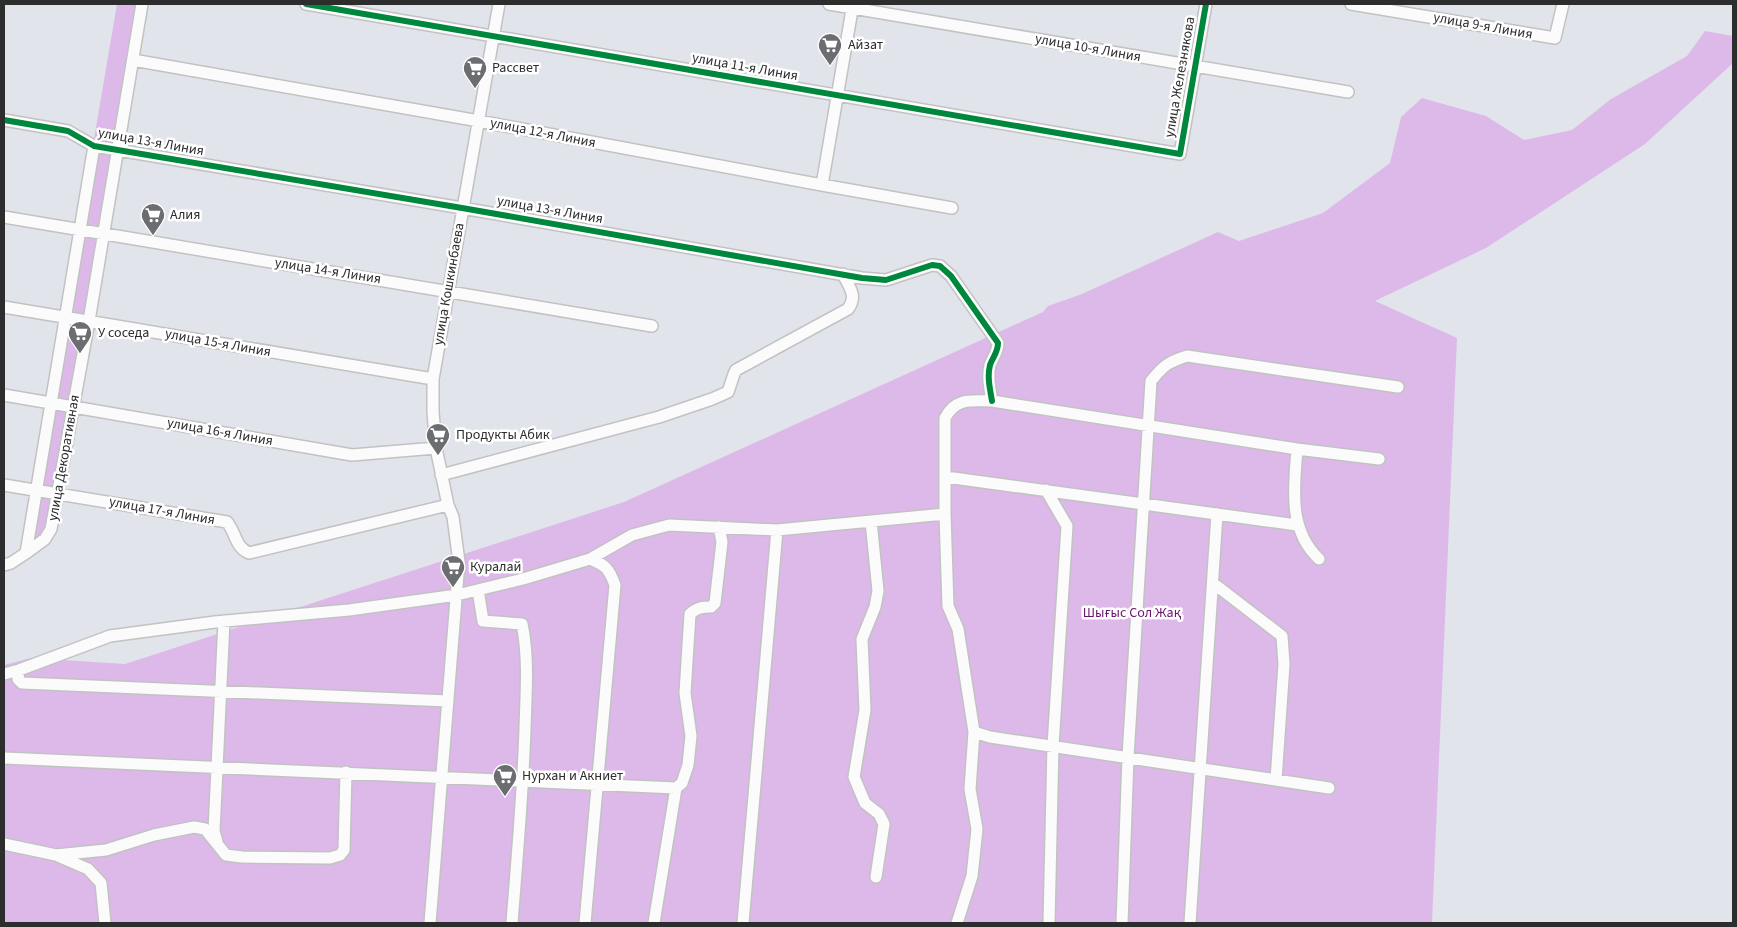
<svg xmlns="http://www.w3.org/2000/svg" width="1737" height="927" font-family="'Source Sans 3',sans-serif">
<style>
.green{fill:#ddb9ea}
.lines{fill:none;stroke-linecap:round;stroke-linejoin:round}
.minor-casing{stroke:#c2c2c2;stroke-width:14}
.minor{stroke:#fbfbfc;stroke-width:11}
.cycleway-casing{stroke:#fff;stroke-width:9}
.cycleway{stroke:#00873e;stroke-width:6}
.labels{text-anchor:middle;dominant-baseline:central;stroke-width:5;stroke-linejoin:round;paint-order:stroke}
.street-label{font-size:14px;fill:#2d2d2d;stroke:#fff}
.poi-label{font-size:14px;fill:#2d2d2d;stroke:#fff;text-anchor:start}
.park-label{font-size:14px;fill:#6c1472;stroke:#fff}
</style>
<rect width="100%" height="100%" fill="#e2e4eb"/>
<path class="green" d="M 117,4 L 139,4 L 49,545 L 25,544 Z
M 1705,31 L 1733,36 L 1733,63 L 1645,144 L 1486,248 L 1375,301 L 1457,338 L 1432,923 L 4,923 L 4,665 L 31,658 L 125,664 L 624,502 L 1043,312 L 1048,306 L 1082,294 L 1218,232 L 1239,241 L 1323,213 L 1390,163 L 1401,117 L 1422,98 L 1486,116 L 1524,140 L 1572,130 L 1611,99 L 1687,56 Z"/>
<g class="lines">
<g class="minor-casing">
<path id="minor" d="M 306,4 L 1180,154 L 1206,4
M 829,4 L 1348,92
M 1351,4 L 1555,38 L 1563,4
M 133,60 L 479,121 L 822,185 L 952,208
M 4,120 L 68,131 L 94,146 L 462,208 L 862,278 L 886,280 L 932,265 L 940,266 L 951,276 L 998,343 C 998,352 993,357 990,365 C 987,377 990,389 992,401
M 94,146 L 26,553 L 45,539 L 51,529 L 89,321 L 142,4
M 822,185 L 853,4
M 4,217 L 652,326
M 4,307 L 433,379
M 4,395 L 352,455 L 436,448
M 1297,449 C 1294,488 1288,530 1319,559
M 441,475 L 659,417 L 712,399 L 728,392 L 734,374 L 736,370 L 848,309 C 858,296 849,287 843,274
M 946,477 L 1297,525
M 4,485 L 227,522 C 236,533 235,547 249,553 L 448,505
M 1046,490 L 1067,526 L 1053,746 L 1049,923
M 871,521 L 878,591 L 875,607 L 862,639 L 865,710 L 854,777 L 865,803 L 879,814 L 884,824 L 876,877
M 4,565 L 11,563 L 26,553
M 1213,583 L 1282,636 L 1284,664 L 1276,780
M 478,590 L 483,621 L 522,624 C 529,657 526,694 525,728 C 523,793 517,858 512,923
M 19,670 L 18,679 L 22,683 L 448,701
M 4,674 L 19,670 L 110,636 L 215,622 L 349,610 L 457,595 L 523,579 L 590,559 L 632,535 L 669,525 L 777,530 L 945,514
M 974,732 L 990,737 L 1329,788
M 4,758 L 676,788
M 217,842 L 214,831 L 224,621
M 4,844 L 56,855 L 106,850 L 154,835 L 194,827 L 205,829 L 226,855 L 242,857 L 330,858 L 340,855 L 344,850 L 346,772
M 58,856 L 88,869 L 101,883 L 105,923
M 430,923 L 459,562 L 453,517 L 448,505 L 436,448 L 433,412 L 433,379 L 499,4
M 585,923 L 615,585 C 609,569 606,565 590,559
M 654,923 L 676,788 L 682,783 L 688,765 L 691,736 L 685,693 L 690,614 C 696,608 702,607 711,607 L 715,603 L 722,542 L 719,527
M 743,923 L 777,530
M 957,923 L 972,876 L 977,829 L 970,789 L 974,732 L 958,629 L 948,606 L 945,514 L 945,418 C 956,397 972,401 992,401 L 1297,449 L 1379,459
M 1122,923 L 1128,757 L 1151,381 C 1163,366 1168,362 1187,356 L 1398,387
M 1190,923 L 1217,514"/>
</g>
<use href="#minor" class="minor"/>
<g class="cycleway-casing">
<path id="cycleway" d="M 306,4 L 1180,154 L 1206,4
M 4,120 L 68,131 L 94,146 L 462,208 L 862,278 L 886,280 L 932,265 L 940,266 L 951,276 L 998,343 C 998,352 993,357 990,365 C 987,377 990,389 992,401"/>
</g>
<use href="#cycleway" class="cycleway"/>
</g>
<defs>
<g id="supermarket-pin" transform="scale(1.25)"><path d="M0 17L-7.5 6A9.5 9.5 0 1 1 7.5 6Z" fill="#6c6d70" stroke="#fff"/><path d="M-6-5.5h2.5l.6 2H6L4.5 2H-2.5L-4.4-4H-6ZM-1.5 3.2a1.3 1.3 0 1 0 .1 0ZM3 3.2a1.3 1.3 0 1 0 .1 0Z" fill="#fff"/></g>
</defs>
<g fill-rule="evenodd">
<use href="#supermarket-pin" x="830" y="45"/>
<use href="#supermarket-pin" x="475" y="68"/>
<use href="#supermarket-pin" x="153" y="215"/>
<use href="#supermarket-pin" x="80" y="333"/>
<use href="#supermarket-pin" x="438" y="435"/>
<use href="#supermarket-pin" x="453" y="567"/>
<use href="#supermarket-pin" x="505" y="776"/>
</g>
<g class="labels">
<g class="street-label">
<text transform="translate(1483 26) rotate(10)">улица 9-я Линия</text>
<text transform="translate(1088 48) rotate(10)">улица 10-я Линия</text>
<text transform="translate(745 67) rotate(10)">улица 11-я Линия</text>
<text transform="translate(1180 77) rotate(-80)">улица Железнякова</text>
<text transform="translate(543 133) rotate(11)">улица 12-я Линия</text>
<text transform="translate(151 142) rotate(10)">улица 13-я Линия</text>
<text transform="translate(550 210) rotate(10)">улица 13-я Линия</text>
<text transform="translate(328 271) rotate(9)">улица 14-я Линия</text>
<text transform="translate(449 284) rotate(-80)">улица Кошкинбаева</text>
<text transform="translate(218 343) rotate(10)">улица 15-я Линия</text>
<text transform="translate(220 432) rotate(10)">улица 16-я Линия</text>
<text transform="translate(64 458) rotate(-80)">улица Декоративная</text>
<text transform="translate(162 511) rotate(10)">улица 17-я Линия</text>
</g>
<g class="poi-label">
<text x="848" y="45">Айзат</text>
<text x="492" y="68">Рассвет</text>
<text x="170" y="215">Алия</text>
<text x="98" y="333">У соседа</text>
<text x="456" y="435">Продукты Абик</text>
<text x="470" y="567">Куралай</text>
<text x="522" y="776">Нурхан и Акниет</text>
</g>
<g class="park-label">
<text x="1132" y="613">Шығыс Сол Жақ</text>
</g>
</g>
<rect width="1737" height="927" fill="none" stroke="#2d2d2d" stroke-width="10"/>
</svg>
